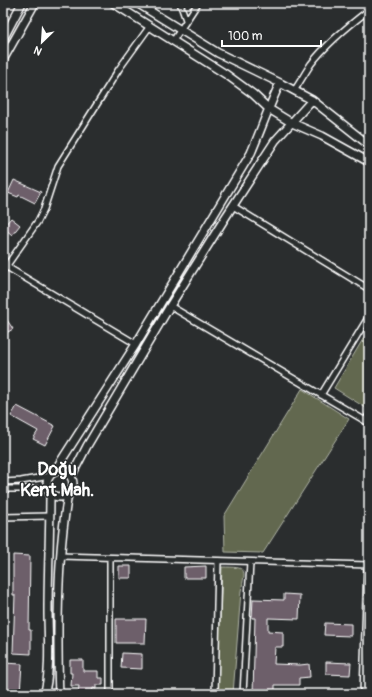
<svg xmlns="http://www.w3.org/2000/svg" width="372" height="697" font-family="Pangolin,sans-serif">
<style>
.green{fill:#62684f;stroke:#b0b4a7}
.building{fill:#6d5e6b;stroke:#fff}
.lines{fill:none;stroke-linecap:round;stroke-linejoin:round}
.street-casing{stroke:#fff;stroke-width:8}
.secondary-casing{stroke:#fff;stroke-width:10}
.street{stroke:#2a2d2e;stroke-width:5}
.secondary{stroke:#2a2d2e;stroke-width:7}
.labels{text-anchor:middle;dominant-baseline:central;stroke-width:3;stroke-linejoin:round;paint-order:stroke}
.district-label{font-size:18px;font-weight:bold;fill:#fff;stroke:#2a2d2e}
</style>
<rect width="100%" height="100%" fill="#2a2d2e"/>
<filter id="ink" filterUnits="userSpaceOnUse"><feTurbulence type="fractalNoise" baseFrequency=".025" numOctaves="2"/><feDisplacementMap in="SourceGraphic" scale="8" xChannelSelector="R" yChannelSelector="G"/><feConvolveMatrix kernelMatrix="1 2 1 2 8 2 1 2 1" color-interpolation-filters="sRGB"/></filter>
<g filter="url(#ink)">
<path class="green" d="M 369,329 L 369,403 L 366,408 L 334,388 Z
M 302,389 L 349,419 L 263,553 L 225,552 L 224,516 Z
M 222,567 C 247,567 246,568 241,591 L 233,694 L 217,694 Z"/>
<path class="building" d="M 14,180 L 41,192 L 35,203 L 19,195 L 18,197 L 8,193 Z
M 11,218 L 20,225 L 12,235 L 3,227 Z
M 3,314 L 13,329 L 3,335 Z
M 17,406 L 55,426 L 45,445 L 33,439 L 38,431 L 11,416 Z
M 13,555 L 30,556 L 29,630 L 31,630 L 31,654 L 13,653 L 15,595 L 13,595 Z
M 119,566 L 131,566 L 131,578 L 119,578 Z
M 206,566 L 206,578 L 184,578 L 184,567 Z
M 284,594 L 300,595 L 299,619 L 268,618 L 268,631 L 283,632 L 283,647 L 275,647 L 274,664 L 300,665 L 309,664 L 310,677 L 299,678 L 299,685 L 275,685 L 275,694 L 253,694 L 255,618 L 252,618 L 253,599 L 284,600 Z
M 116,619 L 146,619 L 145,643 L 116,643 Z
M 325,623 L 351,624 L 351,636 L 324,635 Z
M 122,653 L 142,654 L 142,669 L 121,668 Z
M 70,660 L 83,660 L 83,671 L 98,671 L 98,678 L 103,678 L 103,685 L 96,685 L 96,689 L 93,688 L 92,694 L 78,694 L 79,686 L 71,686 L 72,673 L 70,673 Z
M 326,662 L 351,663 L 350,675 L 326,674 Z
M 3,663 L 22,664 L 20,693 L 3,692 Z"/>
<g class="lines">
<g class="street-casing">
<path id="street" d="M 181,3 L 181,6 L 186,20
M 173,41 L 198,3
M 294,91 C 300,82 305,73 311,64 C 327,43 348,26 369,10
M 233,206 L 369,289
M 7,267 L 136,344
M 3,271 L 38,221 L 44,209 L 58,166 L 119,69 L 150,26
M 170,306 L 369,423
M 321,395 L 369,316
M 365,421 L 369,415
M 3,482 L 21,481 L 50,476
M 3,489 L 48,489
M 3,517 L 50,516
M 60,556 L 369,565
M 110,558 L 110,694
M 215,694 L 218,561
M 243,694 L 250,562
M 363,694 L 367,565"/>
</g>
<g class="secondary-casing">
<path id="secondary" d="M 113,3 L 227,75 L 253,94 L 269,109 L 292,123 L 322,136 L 369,162
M 137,3 L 218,53 L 280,83 L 312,100 L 369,145
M 3,39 L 22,3
M 3,60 L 35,3
M47 484a13 13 0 1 1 26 0a13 13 0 1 1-26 0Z
M 54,472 L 136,344 L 251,153 C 261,130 269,106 280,83
M 71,477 L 87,446 L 170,306 L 225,218 L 275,141 L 312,100
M 44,694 C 51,676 48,632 48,612 C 48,572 50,532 50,493
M 59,694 C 58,673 58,653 58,632 C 58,586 60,540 68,494"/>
</g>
<use href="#street" class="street"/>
<use href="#secondary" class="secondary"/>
</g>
</g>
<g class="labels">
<g class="district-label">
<text x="57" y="469">Doğu<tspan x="57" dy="21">Kent Mah.</tspan></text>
</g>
</g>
<rect width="372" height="697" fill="none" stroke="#2a2d2e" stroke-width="16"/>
<rect x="8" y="8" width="356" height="681" fill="none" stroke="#fff" stroke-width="1.5" filter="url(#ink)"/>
<g transform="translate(42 42) rotate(205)" stroke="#2a2d2e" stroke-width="3" paint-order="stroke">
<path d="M0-3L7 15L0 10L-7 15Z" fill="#ffffff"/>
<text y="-6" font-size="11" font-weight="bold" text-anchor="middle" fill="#ffffff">N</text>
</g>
<path d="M222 40v6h99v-6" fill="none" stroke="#ffffff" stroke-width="2"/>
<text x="228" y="40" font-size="12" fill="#ffffff" stroke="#2a2d2e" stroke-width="3" paint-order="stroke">100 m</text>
</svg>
